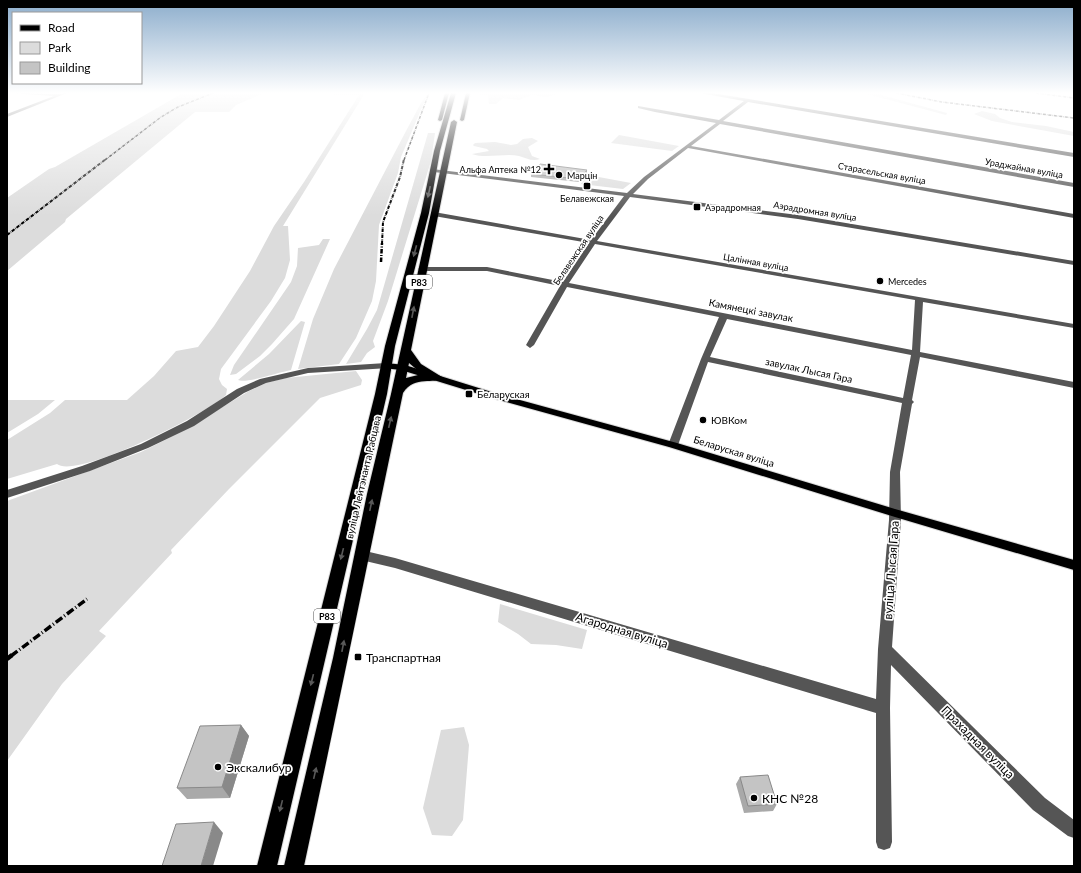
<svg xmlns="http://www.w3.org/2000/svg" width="1081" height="873" font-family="Lato,sans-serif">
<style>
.green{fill:#dcdcdc}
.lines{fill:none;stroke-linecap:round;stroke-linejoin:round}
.major-casing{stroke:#dbdbdb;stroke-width:2}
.highway-casing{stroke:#dbdbdb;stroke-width:2}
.minor{fill:#555;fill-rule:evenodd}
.major{fill:#000;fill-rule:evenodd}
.highway{fill:#000;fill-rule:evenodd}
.rail-far4{stroke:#000;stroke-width:1.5;stroke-dasharray:3 1 0.5 1;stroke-linecap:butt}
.rail-far3{stroke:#000;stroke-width:2;stroke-dasharray:3.5 1 0.5 1;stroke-linecap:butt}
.rail-far2{stroke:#000;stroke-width:2.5;stroke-dasharray:4.5 1.5 1 1.5;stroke-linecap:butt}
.rail-far1{stroke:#000;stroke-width:3.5;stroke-dasharray:8 2.5 1 2.5;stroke-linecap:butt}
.rail{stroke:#000;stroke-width:4.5;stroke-dasharray:10 3 1.5 3;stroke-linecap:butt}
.wall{fill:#a9a9a9}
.shaded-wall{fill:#898989}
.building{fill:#c4c4c4;stroke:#898989}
.oneway{fill:#595959}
.poi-dot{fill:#000;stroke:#fff;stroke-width:1.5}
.labels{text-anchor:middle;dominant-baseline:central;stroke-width:3.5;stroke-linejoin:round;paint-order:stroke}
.far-street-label{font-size:9px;fill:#000;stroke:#fff}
.far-poi-label{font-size:9px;fill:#000;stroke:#fff;text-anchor:start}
.shield{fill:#fff;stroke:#4c4c4c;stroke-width:1}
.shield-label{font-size:9px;font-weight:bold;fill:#000}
.street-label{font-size:10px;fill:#000;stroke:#fff}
.poi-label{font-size:10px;fill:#000;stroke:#fff;text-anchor:start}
.near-street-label{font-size:12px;fill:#000;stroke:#fff}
.near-poi-label{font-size:12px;fill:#000;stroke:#fff;text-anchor:start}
</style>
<rect width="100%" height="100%" fill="#fff"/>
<path class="green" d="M 183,93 L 264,93 L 236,105 L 229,112 L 195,112 L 66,219 L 65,222 L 7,271 L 7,198 L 49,169 L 55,167 Z
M 335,93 L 365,93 L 283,226 L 288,226 L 290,260 L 285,278 L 271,301 L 221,369 L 219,379 L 222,385 L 227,389 L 226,395 C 208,413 76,480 57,464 L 7,479 L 7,440 L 50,413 L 65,400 L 127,400 L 154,376 L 176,351 L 198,347 L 214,326 L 250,271 L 274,226 L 304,182 L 359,95 L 334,95 Z
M 428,93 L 401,157 L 398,173 L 379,225 L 376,281 L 372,301 L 356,338 L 339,364 L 298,369 L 313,319 L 334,269 L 406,131 L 421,103 Z
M 480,93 L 553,93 L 555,95 L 547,97 L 532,95 L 519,100 L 503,98 L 496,104 L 489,104 L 488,95 L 480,95 Z
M 863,93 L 874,93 L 947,113 L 946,115 Z
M 982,111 L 995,114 L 1000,118 L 1012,122 L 1046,126 L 1074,132 L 1074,136 L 992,121 L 974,114 Z
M 428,133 L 435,133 L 431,161 L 388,301 L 373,341 L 375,347 L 367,353 L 361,362 L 346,364 L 367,329 L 377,310 Z
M 619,135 L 679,146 L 672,151 L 611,143 Z
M 532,138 L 538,141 L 528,147 L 532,156 L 540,159 C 532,162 526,158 519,156 C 505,153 486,159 472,154 L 489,151 L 487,149 L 474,146 L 473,145 L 475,143 L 495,142 L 511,145 L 517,144 L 523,139 Z
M 588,175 L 631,183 L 623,189 L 581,184 Z
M 323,239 L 330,239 L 294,319 L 272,344 L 260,356 L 236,374 L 230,375 L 234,365 L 291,282 L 297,266 L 298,248 L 319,245 Z
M 301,321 L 305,322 L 291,370 C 279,372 246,384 238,380 L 269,354 Z
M 356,371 L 362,380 L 361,385 L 320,398 L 229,489 L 171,550 L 172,553 L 99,631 L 106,636 L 62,684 L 7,761 L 7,501 L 141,452 L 181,432 L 249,391 L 266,383 L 286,378 Z
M 7,400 L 55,400 L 38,414 L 7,433 Z
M 500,604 L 587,630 L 582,649 L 556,645 L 531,644 L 518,634 L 498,622 Z
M 464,727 L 469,745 L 463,820 L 452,836 L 432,835 L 423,808 L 441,730 Z"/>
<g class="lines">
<g class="major-casing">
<path id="major" d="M 445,93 L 449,93 L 442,120 L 440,121 L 438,120 Z
M 466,93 L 470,93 L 464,120 L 462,121 L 460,120 Z
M 386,363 L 405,365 L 498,394 L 677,443 L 895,509 L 1074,560 L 1074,570 L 895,517 L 669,447 L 492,398 L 401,370 L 383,368 L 382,366 Z"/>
</g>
<g class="highway-casing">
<path id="highway" d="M 451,93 L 456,93 L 440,151 L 429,213 L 395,346 L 387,394 L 277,866 L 257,866 L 375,394 L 385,346 L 421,213 L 434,151 Z
M 454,120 L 457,122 L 411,350 L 421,364 L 442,377 C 435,386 415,374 403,393 C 370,550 338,708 304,866 L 284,866 L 333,658 L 367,494 L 391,394 L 451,122 ZM 409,363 L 422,374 L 406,378 Z"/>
</g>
<path class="minor" d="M 10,93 L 59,94 L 67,93 L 7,117 L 7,114 L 54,96 Z
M 700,93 L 712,93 L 1074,153 L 1074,157 L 748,102 L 723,121 L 1074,183 L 1074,187 L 720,124 L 691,146 L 1074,214 L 1074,218 L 688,148 L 648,179 L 633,194 L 798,215 L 1074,261 L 1074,265 L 798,219 L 630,197 L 597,241 L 1074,324 L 1074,328 L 923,302 L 920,352 L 1074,382 L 1074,388 L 920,357 L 912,400 L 914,402 L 912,404 L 900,472 L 901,520 L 892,647 L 1045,798 L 1074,820 L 1074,838 L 1068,836 L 1033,810 L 891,665 L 890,708 L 892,842 L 890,848 L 884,850 L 878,848 L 876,842 L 876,713 L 395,568 L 361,560 L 357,558 L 355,555 L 357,552 L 361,550 L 395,558 L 876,699 L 878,649 L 889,520 L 890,472 L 902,403 L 708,362 L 678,445 L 677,447 L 669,447 L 668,445 L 701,359 L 719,317 L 567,287 L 534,345 L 530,348 L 526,345 L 560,286 L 487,271 L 422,271 L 418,269 L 422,267 L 487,267 L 563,282 L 589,243 L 434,216 L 431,214 L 434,212 L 591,240 L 624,196 L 434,172 L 432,171 L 432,169 L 627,193 L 644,177 L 716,123 L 655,112 L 638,108 L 638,106 L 719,120 L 744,101 ZM 595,244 L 915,300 L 912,350 L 569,283 ZM 727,319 L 911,355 L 903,398 L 710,357 Z
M 386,363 L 390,366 L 389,368 L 308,373 L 266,383 L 244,393 L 194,426 L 148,448 L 90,471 L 7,498 L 7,490 L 82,466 L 141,444 L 187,421 L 237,389 L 260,379 L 308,368 Z"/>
<use href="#major" class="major"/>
<use href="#highway" class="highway"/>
<path class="rail-far4" d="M 896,93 L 942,102 L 1074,118
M 1036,93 L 1074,98
M 105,160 L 161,117 L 178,107 L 213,93
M 404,160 L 429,93"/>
<path class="rail-far3" d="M 7,235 L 106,159
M 382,244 L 383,222 L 400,177 L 404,159"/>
<path class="rail-far2" d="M 381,262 L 382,243"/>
<path class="rail-far1" d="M 11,656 L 87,599"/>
<path class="rail" d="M 7,659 L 12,655"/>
</g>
<path class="wall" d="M 587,173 L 579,182 L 531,177 L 531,174 Z
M 241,725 L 249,736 L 230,798 L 187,799 L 177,788 Z
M 740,777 L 777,804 L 773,811 L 744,813 L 736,784 Z"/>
<path class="shaded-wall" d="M 587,170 L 587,173 L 579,182 L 579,179 Z
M 241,725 L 249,736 L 230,798 L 222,787 Z
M 214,822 L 223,833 L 213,866 L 201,866 Z"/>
<path class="building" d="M 540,164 L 587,170 L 579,179 L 531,174 Z
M 241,725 L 222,787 L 177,788 L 200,726 Z
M 768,775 L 777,804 L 748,806 L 740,777 Z
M 214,822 L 201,866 L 162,866 L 176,824 Z"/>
<defs><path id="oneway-solid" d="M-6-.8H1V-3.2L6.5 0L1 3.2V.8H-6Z"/></defs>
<g class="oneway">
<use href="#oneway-solid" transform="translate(429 192) rotate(102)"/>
<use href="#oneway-solid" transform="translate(415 251) rotate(105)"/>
<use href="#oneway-solid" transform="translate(413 312) rotate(-79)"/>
<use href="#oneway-solid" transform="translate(390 422) rotate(-77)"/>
<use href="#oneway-solid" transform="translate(371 505) rotate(-78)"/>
<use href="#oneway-solid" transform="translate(342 554) rotate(104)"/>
<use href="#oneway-solid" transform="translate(343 646) rotate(-79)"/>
<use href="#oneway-solid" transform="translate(312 680) rotate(104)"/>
<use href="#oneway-solid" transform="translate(315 773) rotate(-77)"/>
<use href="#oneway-solid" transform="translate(281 806) rotate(104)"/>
</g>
<linearGradient id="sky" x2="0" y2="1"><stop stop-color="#8cadcc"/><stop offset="0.43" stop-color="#fff"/><stop offset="1" stop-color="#fff" stop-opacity="0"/></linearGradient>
<rect width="1081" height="216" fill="url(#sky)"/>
<g class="poi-dot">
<path d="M547 163h4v4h4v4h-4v4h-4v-4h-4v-4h4z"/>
<circle cx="559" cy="175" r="4"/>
<rect x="583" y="182" width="8" height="8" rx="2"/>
<rect x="693" y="203" width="8" height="8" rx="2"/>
<circle cx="880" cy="281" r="4"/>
<rect x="465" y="390" width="8" height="8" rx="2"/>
<circle cx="703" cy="420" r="4"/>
<rect x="354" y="653" width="8" height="8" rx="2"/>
<circle cx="218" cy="767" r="4"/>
<circle cx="754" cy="798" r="4"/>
</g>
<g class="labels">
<g class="far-street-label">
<text transform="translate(1024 168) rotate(10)">Ураджайная вуліца</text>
<text transform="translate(882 173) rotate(10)">Старасельская вуліца</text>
<text transform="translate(815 211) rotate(9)">Аэрадромная вуліца</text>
<text transform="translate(578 250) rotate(-56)">Белавежская вуліца</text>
<text transform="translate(756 262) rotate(10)">Цалінная вуліца</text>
</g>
<g class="far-poi-label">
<text x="541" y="169" text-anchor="end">Альфа Аптека №12</text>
<text x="567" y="175">Марцін</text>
<text x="587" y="198" text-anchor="middle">Белавежская</text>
<text x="705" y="207">Аэрадромная</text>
<text x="888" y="281">Mercedes</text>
</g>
<g class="shield">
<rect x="406" y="275" width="26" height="14" rx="3"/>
<rect x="314" y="609" width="26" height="14" rx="3"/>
</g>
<g class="shield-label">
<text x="419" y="282">Р83</text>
<text x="327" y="616">Р83</text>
</g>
<g class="street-label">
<text transform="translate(751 310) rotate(11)">Камянецкі завулак</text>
<text transform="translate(809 370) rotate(12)">завулак Лысая Гара</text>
<text transform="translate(734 451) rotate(17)">Беларуская вуліца</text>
<text transform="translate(363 477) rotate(-77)">вуліца Лейтэнанта Рабцава</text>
</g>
<g class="poi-label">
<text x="477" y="394">Беларуская</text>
<text x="711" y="420">ЮВКом</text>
</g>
<g class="near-street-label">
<text transform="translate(891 570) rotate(-86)">вуліца Лысая Гара</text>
<text transform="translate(622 630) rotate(17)">Агародная вуліца</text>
<text transform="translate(978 742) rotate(45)">Прахадная вуліца</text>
</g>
<g class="near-poi-label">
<text x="366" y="657">Транспартная</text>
<text x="226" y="767">Экскалибур</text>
<text x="762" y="798">КНС №28</text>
</g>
</g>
<rect width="1081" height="873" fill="none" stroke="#000000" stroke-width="16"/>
<rect x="12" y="12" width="130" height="72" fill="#ffffff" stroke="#999999"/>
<rect x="20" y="25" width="20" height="6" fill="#000000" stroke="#999999"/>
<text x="48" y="32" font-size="12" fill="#000000">Road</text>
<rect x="20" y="42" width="20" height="12" fill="#dcdcdc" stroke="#999999"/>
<text x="48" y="52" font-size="12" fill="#000000">Park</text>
<rect x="20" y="62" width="20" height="12" fill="#c4c4c4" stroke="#999999"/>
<text x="48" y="72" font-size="12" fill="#000000">Building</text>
</svg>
